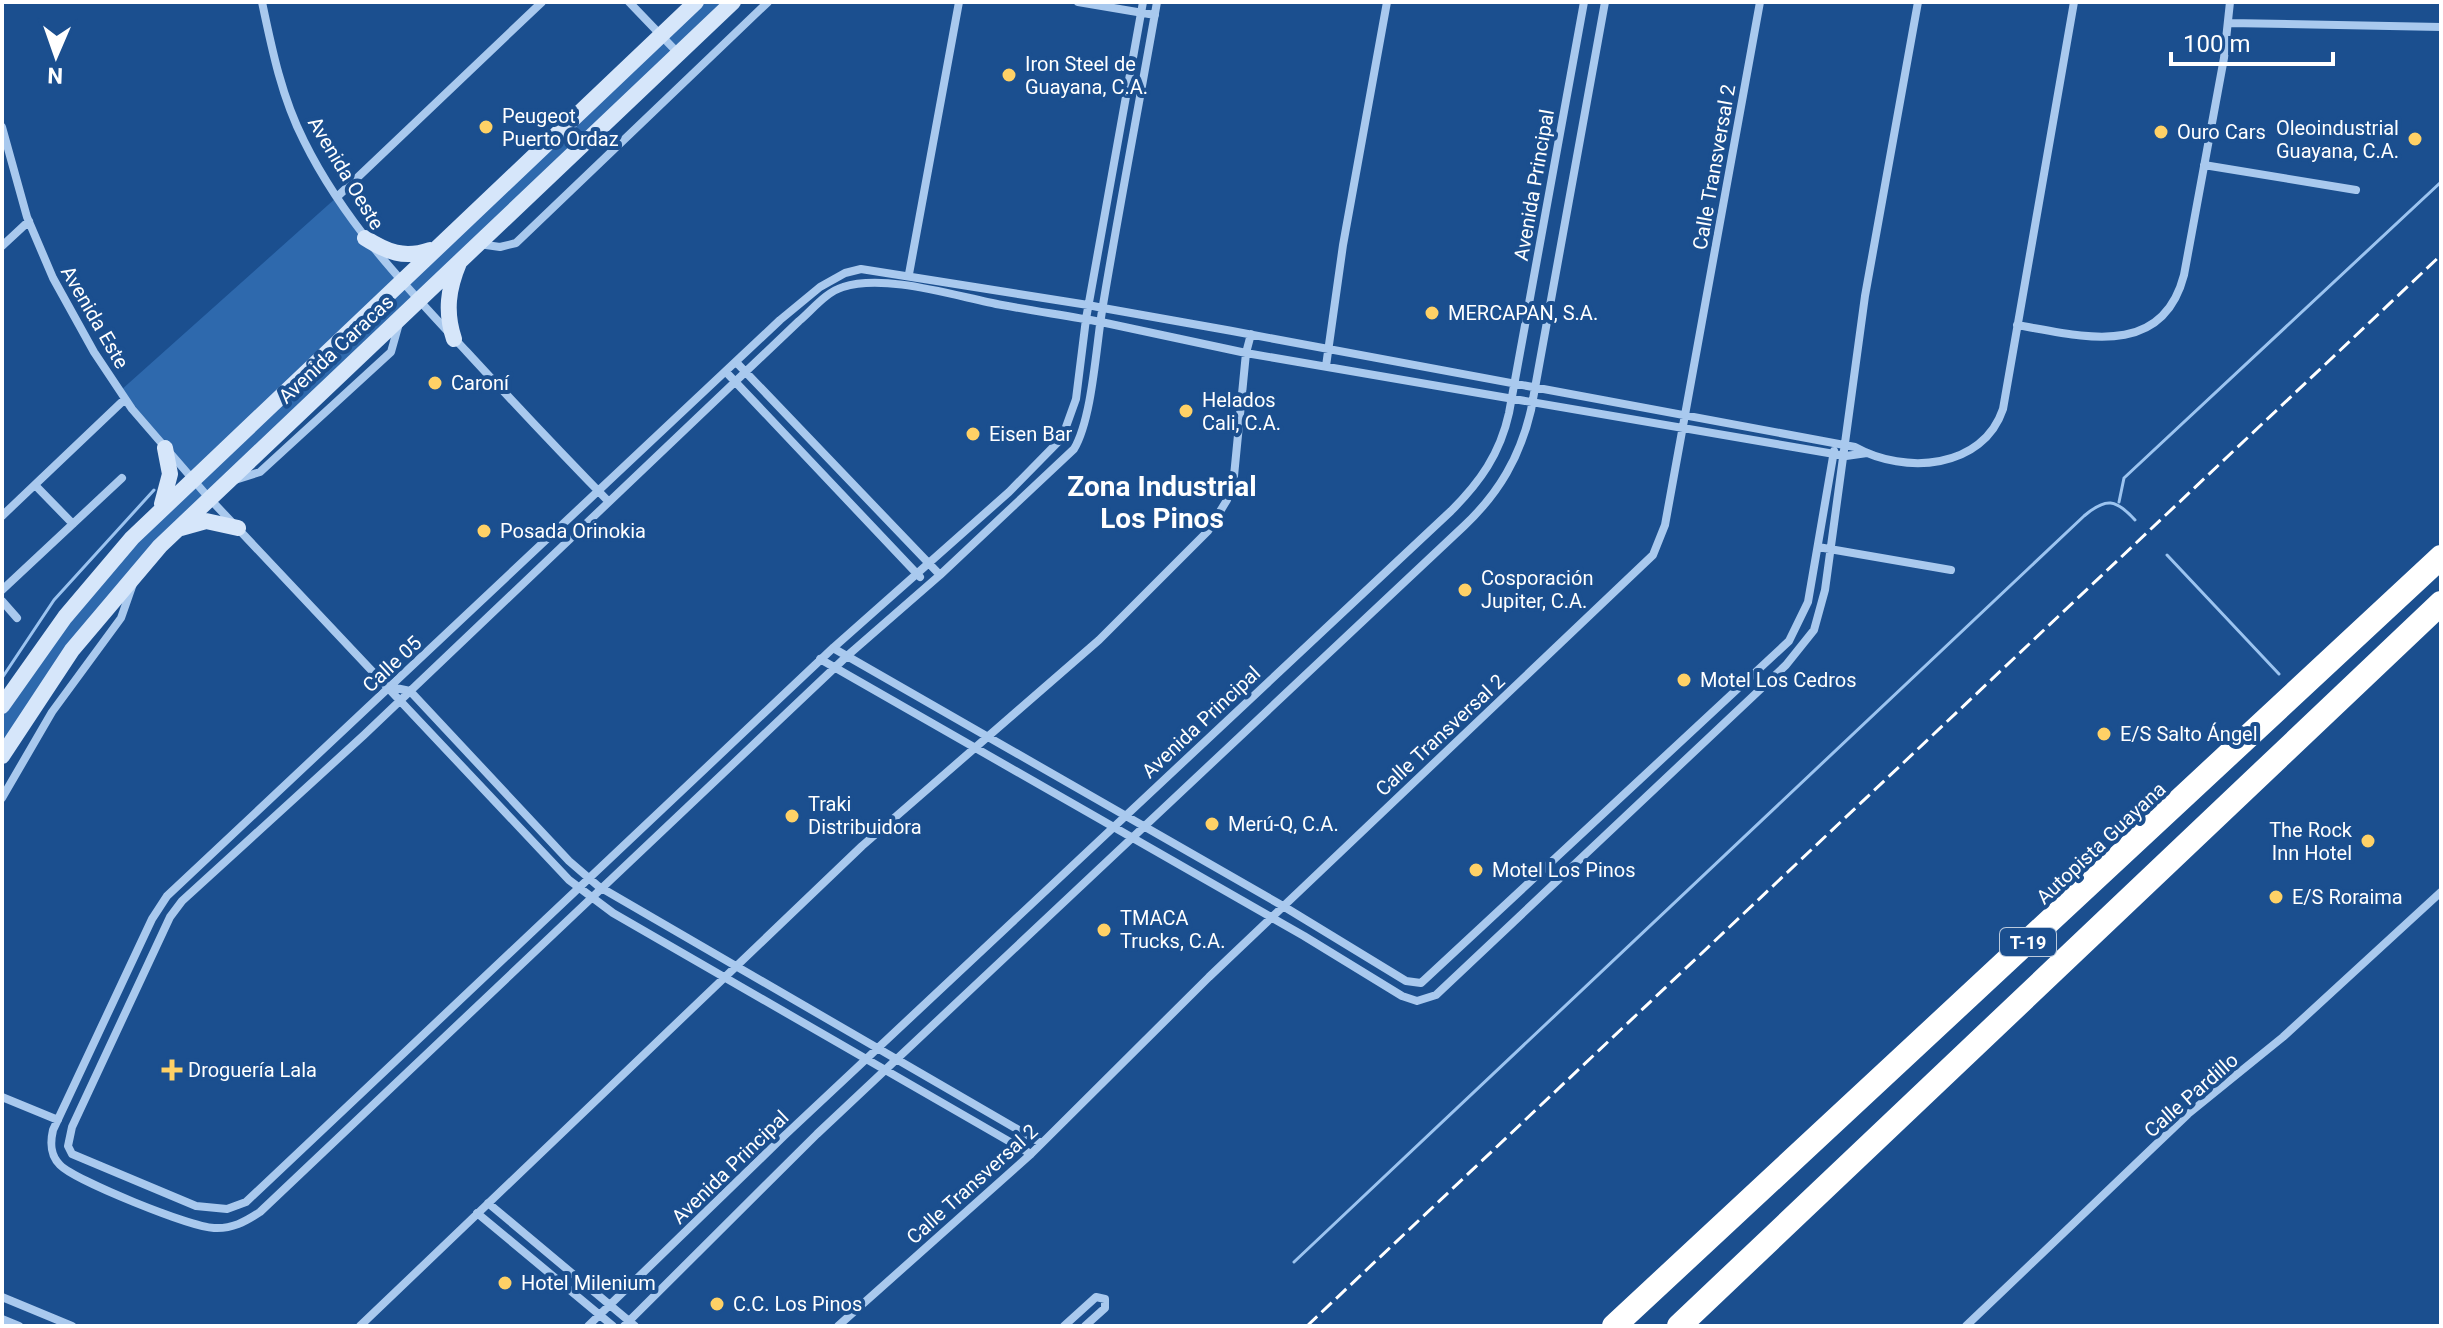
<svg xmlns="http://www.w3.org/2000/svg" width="2443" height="1328" font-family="Roboto,sans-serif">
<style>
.green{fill:#2e69ad}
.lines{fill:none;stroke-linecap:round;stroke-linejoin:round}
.stream{stroke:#9cc4f0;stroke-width:3}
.street{stroke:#a9c9ee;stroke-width:8}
.secondary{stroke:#d6e6fa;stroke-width:16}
.highway{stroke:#fff;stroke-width:24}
.rail{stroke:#fff;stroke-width:3;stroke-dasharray:14 6;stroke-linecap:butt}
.poi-dot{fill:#ffd166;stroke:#1b4f8f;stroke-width:3}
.labels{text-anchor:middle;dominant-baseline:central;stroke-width:8;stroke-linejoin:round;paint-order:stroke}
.shield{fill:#1b4f8f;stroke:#bbcadd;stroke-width:2}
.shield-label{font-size:18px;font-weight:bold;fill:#fff}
.poi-label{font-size:20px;fill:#fff;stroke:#1b4f8f;text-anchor:start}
.street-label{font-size:20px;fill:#fff;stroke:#1b4f8f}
.district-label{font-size:28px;font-weight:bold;fill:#fff;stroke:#1b4f8f}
</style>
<rect width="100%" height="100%" fill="#1b4f8f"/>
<path class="green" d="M 696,2 L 733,2 L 160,546 L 2,756 L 2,706 L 14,687 L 191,479 L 120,391 L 337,197 L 400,281 Z"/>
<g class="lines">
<path class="stream" d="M 2119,502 L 2124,478 L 2441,182
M 2167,555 L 2279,674
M 2,678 L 54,600 L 154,490
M 1294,1262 L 2084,516 C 2106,497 2116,499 2135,520"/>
<path class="street" d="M 262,2 C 272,50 282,98 304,141 C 344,222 406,287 467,352 C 514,403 561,453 609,502
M 629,2 L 677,52
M 1078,2 L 1155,15
M 1143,2 L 1086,319 L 1076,399 L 1062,438 L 1009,492 L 833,648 L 246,1202 L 227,1209 L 196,1206 L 72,1154 L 68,1146 L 72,1127 L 170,917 L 182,901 L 364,735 L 799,321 C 812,310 826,292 843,287 C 886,273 958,297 1002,305 C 1035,311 1068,316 1101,322 L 1246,353 L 1846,456 L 1867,453
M 1157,2 C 1139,105 1119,208 1102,311 C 1096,348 1092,419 1074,449 L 940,575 L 847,656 L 260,1212 C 245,1222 232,1229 214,1228 C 190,1227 76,1181 60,1165 C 50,1155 50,1143 53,1130 L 152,919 L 167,896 L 780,320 L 820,287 L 845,273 L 861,269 L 1088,305 L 1103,308 C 1354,352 1604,401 1855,447 C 1905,475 1983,469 2003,409 L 2074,2
M 2229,23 L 2441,27
M 2,127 L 27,217 L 53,278 L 94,352 L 132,409 L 209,498 L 569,880 L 613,913 L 1031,1154
M 2204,165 L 2356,190
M 337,197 L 542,2
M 479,244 L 500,247 L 516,243 L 768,2
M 2,246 L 29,221
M 909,274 L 959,2
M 2017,325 C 2081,336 2162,360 2184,275 L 2224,58 L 2230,2
M 736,362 L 940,575
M 1326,366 L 1343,245 L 1387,2
M 726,372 L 920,577
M 235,480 L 260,472 L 391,352 L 400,320
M 35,485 L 73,524
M 2,516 L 125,399
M 1818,547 L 1951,570
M 2,590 L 122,478
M 2,601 L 17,618
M 833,648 L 1283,906 L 1406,981 L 1421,983 L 1789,641 L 1808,602 L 1834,451
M 820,659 L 1304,936 L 1402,996 L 1417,1001 L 1436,995 L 1786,665 L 1814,630 L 1825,590 L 1865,296 L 1918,2
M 391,687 L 410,691 L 569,861 L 598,886 L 1041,1143
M 2,798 L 52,712 L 121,618 L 134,581
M 2,1097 L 58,1120
M 488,1203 L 635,1326
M 477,1213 L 613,1326
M 2,1297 L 72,1326
M 2,1319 L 19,1326
M 360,1326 L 862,846 L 1099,640 L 1208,531 L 1227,500 L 1234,476 L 1246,353 L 1251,334
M 588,1326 L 784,1136 L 1451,511 C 1480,482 1500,454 1509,413 L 1584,2
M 624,1326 L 817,1134 L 1464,526 C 1499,493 1520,457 1531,410 L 1605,2
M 838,1326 L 1031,1154 L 1209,977 L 1653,555 L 1665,525 L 1760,2
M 1064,1326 L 1096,1297 L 1105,1299 L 1105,1308 L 1085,1326
M 1966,1326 L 2188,1114 L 2283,1037 L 2441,892"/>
<path class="secondary" d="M 365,238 C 387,252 404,259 430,250
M 454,339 C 445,312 448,289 459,263
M 162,504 L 170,474 L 165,448
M 181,528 L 206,521 L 238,528
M 2,706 L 65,617 L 132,538 L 696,2
M 2,756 L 72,650 L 160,546 L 733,2"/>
<path class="highway" d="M 1614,1326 L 2441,557
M 1679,1326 L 2441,603"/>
<path class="rail" d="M 1307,1326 L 2441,255"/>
</g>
<g class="poi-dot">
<circle cx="1009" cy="75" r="8"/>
<circle cx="486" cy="127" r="8"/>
<circle cx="2161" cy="132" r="8"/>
<circle cx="2415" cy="139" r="8"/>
<circle cx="1432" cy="313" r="8"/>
<circle cx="435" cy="383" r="8"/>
<circle cx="1186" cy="411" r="8"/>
<circle cx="973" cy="434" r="8"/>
<circle cx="484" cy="531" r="8"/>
<circle cx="1465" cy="590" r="8"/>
<circle cx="1684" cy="680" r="8"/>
<circle cx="2104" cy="734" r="8"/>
<circle cx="792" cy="816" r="8"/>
<circle cx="1212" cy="824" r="8"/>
<circle cx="2368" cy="841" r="8"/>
<circle cx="1476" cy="870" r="8"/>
<circle cx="2276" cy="897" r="8"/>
<circle cx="1104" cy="930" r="8"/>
<path d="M168 1058h8v8h8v8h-8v8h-8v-8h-8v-8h8z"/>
<circle cx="505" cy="1283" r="8"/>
<circle cx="717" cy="1304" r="8"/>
</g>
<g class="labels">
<rect class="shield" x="2000" y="928" width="56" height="28" rx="6"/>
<g class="shield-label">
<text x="2028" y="942">T-19</text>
</g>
<g class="poi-label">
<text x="1025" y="64">Iron Steel de<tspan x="1025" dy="23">Guayana, C.A.</tspan></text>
<text x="502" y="116">Peugeot<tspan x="502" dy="23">Puerto Ordaz</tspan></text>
<text x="2399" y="128" text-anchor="end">Oleoindustrial<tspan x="2399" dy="23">Guayana, C.A.</tspan></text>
<text x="2177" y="132">Ouro Cars</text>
<text x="1448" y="313">MERCAPAN, S.A.</text>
<text x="451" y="383">Caroní</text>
<text x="1202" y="400">Helados<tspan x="1202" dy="23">Cali, C.A.</tspan></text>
<text x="989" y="434">Eisen Bar</text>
<text x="500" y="531">Posada Orinokia</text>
<text x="1481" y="578">Cosporación<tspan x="1481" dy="23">Jupiter, C.A.</tspan></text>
<text x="1700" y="680">Motel Los Cedros</text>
<text x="2120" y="734">E/S Salto Ángel</text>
<text x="808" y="804">Traki<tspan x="808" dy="23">Distribuidora</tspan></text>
<text x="1228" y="824">Merú-Q, C.A.</text>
<text x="2352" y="830" text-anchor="end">The Rock<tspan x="2352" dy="23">Inn Hotel</tspan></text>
<text x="1492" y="870">Motel Los Pinos</text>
<text x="2292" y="897">E/S Roraima</text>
<text x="1120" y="918">TMACA<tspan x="1120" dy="23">Trucks, C.A.</tspan></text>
<text x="188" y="1070">Droguería Lala</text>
<text x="521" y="1283">Hotel Milenium</text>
<text x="733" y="1304">C.C. Los Pinos</text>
</g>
<g class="street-label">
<text transform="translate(1714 167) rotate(-80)">Calle Transversal 2</text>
<text transform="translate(346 173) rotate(59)">Avenida Oeste</text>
<text transform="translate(1534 185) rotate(-80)">Avenida Principal</text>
<text transform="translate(95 317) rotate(60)">Avenida Este</text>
<text transform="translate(336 349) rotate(-43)">Avenida Caracas</text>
<text transform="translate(392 664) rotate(-43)">Calle 05</text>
<text transform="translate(1201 722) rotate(-43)">Avenida Principal</text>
<text transform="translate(1440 735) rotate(-43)">Calle Transversal 2</text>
<text transform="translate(2101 843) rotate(-43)">Autopista Guayana</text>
<text transform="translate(2191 1095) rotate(-41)">Calle Pardillo</text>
<text transform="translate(730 1167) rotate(-44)">Avenida Principal</text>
<text transform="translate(972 1184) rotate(-42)">Calle Transversal 2</text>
</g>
<g class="district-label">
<text x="1162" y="486">Zona Industrial<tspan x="1162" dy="32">Los Pinos</tspan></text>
</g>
</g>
<rect width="2443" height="1328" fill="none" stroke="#ffffff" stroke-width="8"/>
<g transform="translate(56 56) rotate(182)" stroke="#1b4f8f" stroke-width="6" paint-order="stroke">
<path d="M0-6L14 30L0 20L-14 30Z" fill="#ffffff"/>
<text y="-12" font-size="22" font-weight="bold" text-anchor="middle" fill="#ffffff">N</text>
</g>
<path d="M2171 52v12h162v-12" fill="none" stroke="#ffffff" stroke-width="4"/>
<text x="2183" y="52" font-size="24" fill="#ffffff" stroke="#1b4f8f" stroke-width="6" paint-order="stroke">100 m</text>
</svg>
